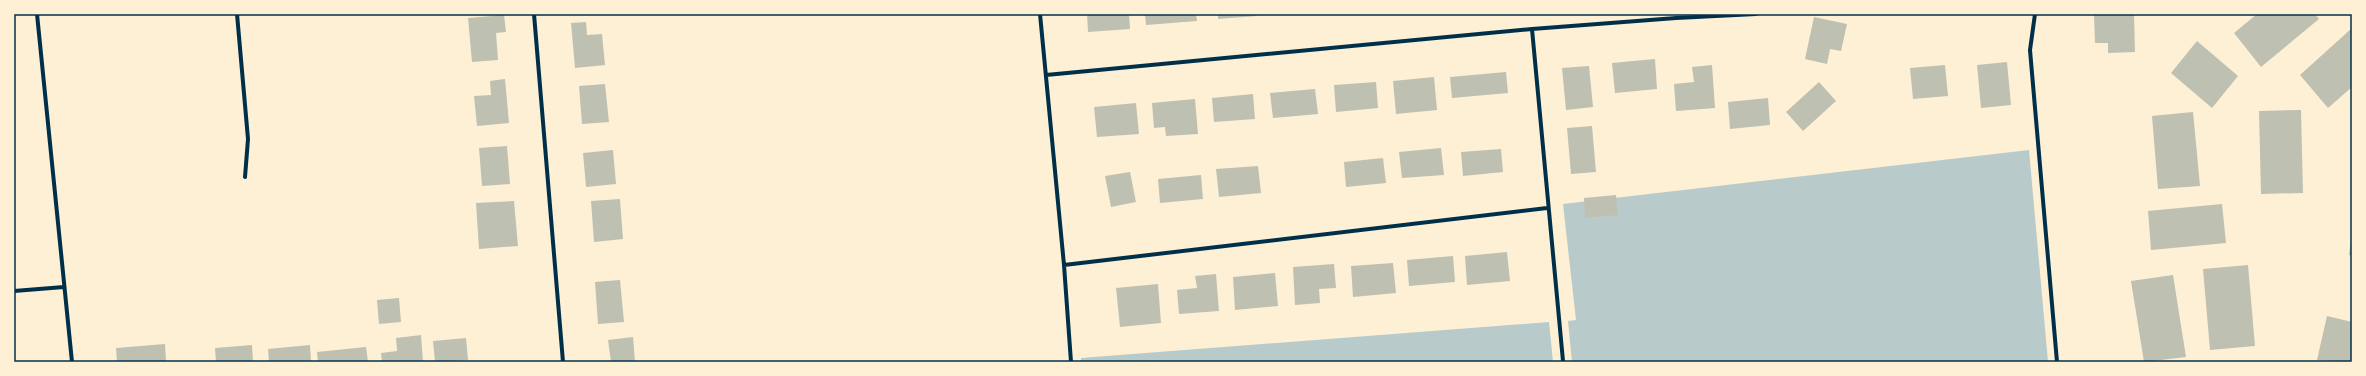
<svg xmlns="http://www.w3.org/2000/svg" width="2366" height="376" font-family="'Varela Round',sans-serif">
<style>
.green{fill:#b9caca}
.building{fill:#bec0b2}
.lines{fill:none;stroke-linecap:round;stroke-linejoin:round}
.minor{stroke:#003049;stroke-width:4}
.neatline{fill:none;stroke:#003049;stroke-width:1.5}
</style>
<rect width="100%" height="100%" fill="#fdf0d5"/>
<path class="green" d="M 2029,150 L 2048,362 L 1572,362 L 1568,321 L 1576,320 L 1563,204 Z
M 1549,322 L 1553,362 L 1081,362 L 1081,358 Z"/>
<path class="building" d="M 1087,14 L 1129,14 L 1130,29 L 1088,32 Z
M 1145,14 L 1196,14 L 1197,21 L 1146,25 Z
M 1218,14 L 1256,14 L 1257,16 L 1218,19 Z
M 2094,14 L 2134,14 L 2135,52 L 2108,53 L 2108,43 L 2095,43 Z
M 2257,14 L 2315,14 L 2319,19 L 2261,67 L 2234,33 Z
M 504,15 L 506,32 L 496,33 L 498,60 L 472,62 L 468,18 Z
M 1814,17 L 1847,24 L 1841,51 L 1830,49 L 1827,64 L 1805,59 Z
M 586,22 L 587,35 L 602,34 L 605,65 L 575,68 L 571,23 Z
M 2352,28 L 2352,87 L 2328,108 L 2300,75 Z
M 2197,41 L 2238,76 L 2212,108 L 2171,73 Z
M 1655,59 L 1657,89 L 1615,93 L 1612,63 Z
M 2007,62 L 2011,105 L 1981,108 L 1977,65 Z
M 1712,65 L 1715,108 L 1676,111 L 1674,84 L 1694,82 L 1692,67 Z
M 1945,65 L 1948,96 L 1913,99 L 1910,68 Z
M 1589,66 L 1593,107 L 1566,110 L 1562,68 Z
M 1506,72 L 1508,93 L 1452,98 L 1450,77 Z
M 1434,77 L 1437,110 L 1396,114 L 1393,81 Z
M 505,79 L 509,123 L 477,126 L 474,96 L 491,95 L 490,81 Z
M 1376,82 L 1378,108 L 1336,112 L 1334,85 Z
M 1819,82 L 1836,101 L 1803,131 L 1786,112 Z
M 605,84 L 609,122 L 582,124 L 579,86 Z
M 1315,89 L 1318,114 L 1273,118 L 1270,93 Z
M 1253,94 L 1255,119 L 1214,122 L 1212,98 Z
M 1768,98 L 1770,125 L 1730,129 L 1728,102 Z
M 1195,99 L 1198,134 L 1166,136 L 1165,127 L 1154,128 L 1152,103 Z
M 1136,103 L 1139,134 L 1097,137 L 1094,107 Z
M 2301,110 L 2303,193 L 2261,194 L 2259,111 Z
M 2193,112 L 2200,186 L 2158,189 L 2152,116 Z
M 1592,126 L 1596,172 L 1571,174 L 1567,128 Z
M 507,146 L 510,184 L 482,186 L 479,148 Z
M 1441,148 L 1444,175 L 1402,178 L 1399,152 Z
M 1501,149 L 1503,172 L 1463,176 L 1461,152 Z
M 613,150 L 616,184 L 586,187 L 583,153 Z
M 1383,158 L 1386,183 L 1346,187 L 1344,162 Z
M 1258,166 L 1261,193 L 1219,197 L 1216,169 Z
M 1130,172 L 1136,202 L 1111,207 L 1105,176 Z
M 1201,175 L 1203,199 L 1160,203 L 1158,179 Z
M 1616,195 L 1618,215 L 1585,218 L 1584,198 Z
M 620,199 L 623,239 L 594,242 L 591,201 Z
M 514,201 L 518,246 L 479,249 L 476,203 Z
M 2222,204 L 2226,243 L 2151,250 L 2148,211 Z
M 2351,239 L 2352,240 L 2352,256 L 2349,255 Z
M 1507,252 L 1510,281 L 1467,285 L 1465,256 Z
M 1453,256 L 1455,282 L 1409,286 L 1407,260 Z
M 1393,263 L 1396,293 L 1353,297 L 1351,266 Z
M 1334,264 L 1336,288 L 1319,289 L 1320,303 L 1295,305 L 1293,267 Z
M 2248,265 L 2255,346 L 2210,350 L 2203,269 Z
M 1275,273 L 1278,306 L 1235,310 L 1233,277 Z
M 1216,274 L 1219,311 L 1179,314 L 1177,290 L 1197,288 L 1195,276 Z
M 2173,275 L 2186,357 L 2144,362 L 2131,281 Z
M 620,280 L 624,322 L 598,324 L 595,282 Z
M 1158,284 L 1161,323 L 1120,327 L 1116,288 Z
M 399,298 L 401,322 L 379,324 L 377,300 Z
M 2327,316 L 2352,322 L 2352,362 L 2317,360 Z
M 421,335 L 423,362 L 382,362 L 381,353 L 397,351 L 396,338 Z
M 633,337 L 635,362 L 611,362 L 608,340 Z
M 466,338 L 468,360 L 435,362 L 433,341 Z
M 165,344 L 166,362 L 117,362 L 116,348 Z
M 252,345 L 253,362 L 216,362 L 215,348 Z
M 310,345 L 311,362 L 269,362 L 268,349 Z
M 366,347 L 368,362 L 318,362 L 317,352 Z"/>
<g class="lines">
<path class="minor" d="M 37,14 L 72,362
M 237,14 L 248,139 L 245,177
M 534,14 L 563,362
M 1040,14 L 1064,265 L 1071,362
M 2035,14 L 2030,50 L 2057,362
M 1532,29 L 1563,361
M 1046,75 L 1532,29 L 1676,18 L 1756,14
M 1064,265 L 1547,208
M 14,291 L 64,287"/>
</g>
<rect width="2366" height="376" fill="none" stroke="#fdf0d5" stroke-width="30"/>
<rect x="15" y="15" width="2336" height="346" class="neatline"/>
</svg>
